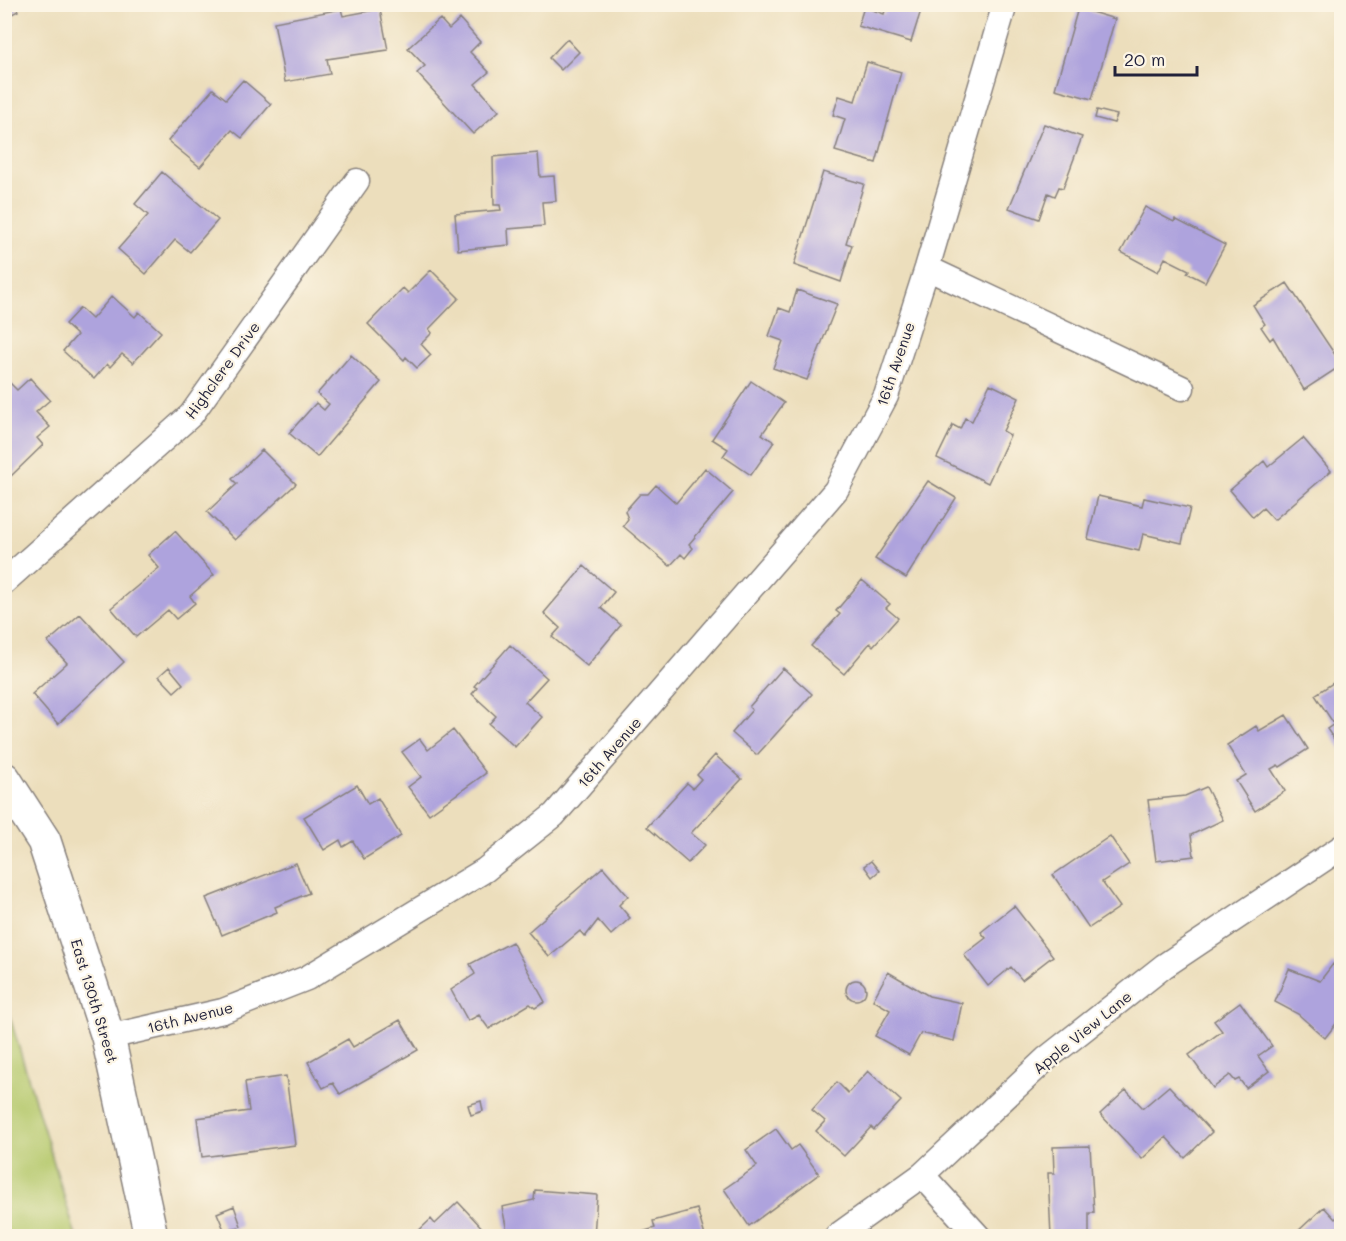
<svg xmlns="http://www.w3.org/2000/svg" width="1346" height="1241" font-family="Mali,sans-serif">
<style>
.green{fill:#b4c86b;stroke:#6b7553;stroke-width:1.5}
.building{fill:#aea3dd}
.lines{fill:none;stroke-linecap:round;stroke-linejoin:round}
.street-casing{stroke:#87807c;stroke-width:27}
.secondary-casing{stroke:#87807c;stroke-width:36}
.street{stroke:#fff;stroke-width:24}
.secondary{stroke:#fff;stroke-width:33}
.labels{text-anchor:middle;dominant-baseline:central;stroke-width:4.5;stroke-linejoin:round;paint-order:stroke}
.street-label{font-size:15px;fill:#22223b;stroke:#fcf5e5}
</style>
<rect width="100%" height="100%" fill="#fcf5e5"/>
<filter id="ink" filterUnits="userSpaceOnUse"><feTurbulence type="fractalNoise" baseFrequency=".0167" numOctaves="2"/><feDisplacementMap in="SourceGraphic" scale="12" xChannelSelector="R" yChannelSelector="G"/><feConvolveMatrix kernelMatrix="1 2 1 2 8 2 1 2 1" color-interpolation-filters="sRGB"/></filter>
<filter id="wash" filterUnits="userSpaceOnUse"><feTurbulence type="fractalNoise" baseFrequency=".008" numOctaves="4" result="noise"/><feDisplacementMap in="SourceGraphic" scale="24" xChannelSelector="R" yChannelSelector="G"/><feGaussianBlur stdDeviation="1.35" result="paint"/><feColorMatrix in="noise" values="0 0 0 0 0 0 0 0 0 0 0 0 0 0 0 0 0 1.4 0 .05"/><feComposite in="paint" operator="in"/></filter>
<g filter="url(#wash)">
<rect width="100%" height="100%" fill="#ecdebc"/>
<path class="green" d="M 5,1001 L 76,1236 L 5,1236 Z"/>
<g id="blocks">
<path class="building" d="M 4,4 L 15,4 L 18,11 L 4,18 Z
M 887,4 L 923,4 L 911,42 L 858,26 L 864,7 L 884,14 Z
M 1078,8 L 1115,19 L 1092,99 L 1055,89 Z
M 341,9 L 343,16 L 380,9 L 388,50 L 327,59 L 330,74 L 285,82 L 274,22 Z
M 440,19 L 449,29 L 460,19 L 480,42 L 470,52 L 489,72 L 475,84 L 499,111 L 473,134 L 417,73 L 425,66 L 408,48 Z
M 567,39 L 579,52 L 561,70 L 549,58 Z
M 867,62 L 901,72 L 876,163 L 835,151 L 845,119 L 833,115 L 839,96 L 855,101 Z
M 243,80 L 271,104 L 242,138 L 232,130 L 200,167 L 168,141 L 213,89 L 226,99 Z
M 1097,110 L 1117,115 L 1114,123 L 1095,118 Z
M 1044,124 L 1082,137 L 1063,188 L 1059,187 L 1055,196 L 1048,193 L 1039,219 L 1009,208 Z
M 538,153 L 540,177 L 554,176 L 556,201 L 542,202 L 544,226 L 508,229 L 509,245 L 458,250 L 455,214 L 501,210 L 500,205 L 494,205 L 493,157 Z
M 162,172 L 218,220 L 190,252 L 175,240 L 146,274 L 118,249 L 148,215 L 135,204 Z
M 823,172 L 864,184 L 846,243 L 852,245 L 841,282 L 794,265 Z
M 1145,207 L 1174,222 L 1175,219 L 1225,245 L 1205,282 L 1187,273 L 1189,270 L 1165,258 L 1158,272 L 1121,252 Z
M 431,270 L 459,298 L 429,329 L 432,333 L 421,344 L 431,355 L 417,368 L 406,357 L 404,360 L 368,324 L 403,288 L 408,293 Z
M 1287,283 L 1342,365 L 1304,390 L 1273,337 L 1270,340 L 1261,327 L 1265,324 L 1253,305 Z
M 797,290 L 837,304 L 807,380 L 773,368 L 783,341 L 769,336 L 779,308 L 790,312 Z
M 112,296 L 135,317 L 139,312 L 161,332 L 133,363 L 122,354 L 110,367 L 107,364 L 94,379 L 63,351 L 77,335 L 65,324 L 80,308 L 92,319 Z
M 351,355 L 381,382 L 317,457 L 289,433 L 316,403 L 324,410 L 329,404 L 317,394 Z
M 30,378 L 50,400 L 36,412 L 50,427 L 37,438 L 43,445 L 9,478 L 4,473 L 4,386 L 9,382 L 17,390 Z
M 751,381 L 784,403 L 762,434 L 774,442 L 751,475 L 723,456 L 728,449 L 712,439 Z
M 990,384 L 1019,398 L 1003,431 L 1010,435 L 988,483 L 937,458 L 953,425 L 960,429 L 965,418 L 972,421 Z
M 1303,438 L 1331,471 L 1274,520 L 1263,508 L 1253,517 L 1230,490 L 1264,461 L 1268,467 Z
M 262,450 L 296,484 L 235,540 L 207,512 L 237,484 L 232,479 Z
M 705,468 L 733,492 L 689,544 L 693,548 L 685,558 L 681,554 L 670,566 L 623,526 L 628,519 L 625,511 L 640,494 L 648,494 L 656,485 L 676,503 Z
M 928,481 L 956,498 L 906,578 L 875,559 Z
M 1098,496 L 1142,506 L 1144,498 L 1190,508 L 1182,543 L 1143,534 L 1139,551 L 1088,539 Z
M 175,531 L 214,575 L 190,596 L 195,603 L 176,619 L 168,610 L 136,637 L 111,608 L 159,568 L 148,555 Z
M 584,566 L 614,592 L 601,608 L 621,625 L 587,666 L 552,637 L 560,628 L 544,613 Z
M 862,580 L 890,604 L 886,608 L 898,618 L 873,646 L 870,643 L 844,674 L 811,646 L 840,614 L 836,611 Z
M 80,614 L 124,662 L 58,724 L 32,694 L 67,663 L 48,642 Z
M 510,645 L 547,678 L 525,702 L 542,717 L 515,747 L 489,724 L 496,716 L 472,694 L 477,688 L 474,686 Z
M 169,667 L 183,684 L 174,692 L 159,676 Z
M 783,668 L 812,694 L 757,755 L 732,733 L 752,710 L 749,707 Z
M 1342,677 L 1342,751 L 1327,729 L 1334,724 L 1315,695 Z
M 1286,715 L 1308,749 L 1280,767 L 1278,765 L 1271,769 L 1285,791 L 1255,811 L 1236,781 L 1246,775 L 1227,745 L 1256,726 L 1259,731 Z
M 453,730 L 486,773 L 429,814 L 408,787 L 421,777 L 402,752 L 420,739 L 428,750 Z
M 715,755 L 742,779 L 691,833 L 705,845 L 688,863 L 647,827 L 687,783 L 693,788 L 701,779 L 697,775 Z
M 357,785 L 368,804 L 378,798 L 401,836 L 364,859 L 353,841 L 343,847 L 340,840 L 324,850 L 304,817 Z
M 1206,787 L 1223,820 L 1191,835 L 1194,856 L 1156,861 L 1148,800 L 1185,796 Z
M 1110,836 L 1129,864 L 1102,882 L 1120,907 L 1089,928 L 1053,875 Z
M 871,861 L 879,871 L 872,877 L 864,866 Z
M 296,863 L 309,893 L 275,907 L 277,912 L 222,935 L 206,898 Z
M 603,867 L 628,896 L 619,905 L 630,918 L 611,935 L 598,920 L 585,937 L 580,931 L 549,957 L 528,932 Z
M 1014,906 L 1053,956 L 1022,980 L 1011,967 L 988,986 L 964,955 L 986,938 L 981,932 Z
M 512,942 L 545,1002 L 535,1008 L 530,1004 L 489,1029 L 479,1015 L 468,1021 L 451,990 L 475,974 L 470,964 Z
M 1333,964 L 1342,971 L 1342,1016 L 1325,1038 L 1298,1014 L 1275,1002 L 1289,969 L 1320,981 Z
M 888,972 L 929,996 L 962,1003 L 954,1041 L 921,1033 L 909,1055 L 875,1036 L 890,1010 L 873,1000 Z
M846 990a10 10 0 1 1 20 0a10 10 0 1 1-20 0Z
M 1240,1002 L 1272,1046 L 1258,1056 L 1269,1071 L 1246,1088 L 1239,1079 L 1235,1081 L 1230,1075 L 1213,1088 L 1189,1055 L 1222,1031 L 1214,1021 Z
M 400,1020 L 418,1050 L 340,1094 L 333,1083 L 323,1088 L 308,1062 L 348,1039 L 353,1047 Z
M 868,1071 L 901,1101 L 874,1130 L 871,1127 L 844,1156 L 816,1131 L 825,1121 L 812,1110 L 837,1082 L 848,1093 Z
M 286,1076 L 295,1145 L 202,1157 L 197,1118 L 249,1111 L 245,1082 Z
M 1169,1086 L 1212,1132 L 1185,1158 L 1166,1137 L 1142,1159 L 1100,1114 L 1126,1090 L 1143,1108 Z
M 481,1101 L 483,1111 L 471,1115 L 468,1105 Z
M 776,1129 L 791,1150 L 798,1145 L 819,1174 L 749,1226 L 724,1189 L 757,1166 L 746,1150 Z
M 1090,1146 L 1094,1213 L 1089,1213 L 1089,1236 L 1051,1236 L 1048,1173 L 1054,1173 L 1053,1147 Z
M 535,1190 L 597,1195 L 594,1236 L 508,1236 L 502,1207 L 534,1200 Z
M 458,1202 L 486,1232 L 481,1236 L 413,1236 L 431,1219 L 435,1224 Z
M 234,1206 L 241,1226 L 225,1232 L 217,1213 Z
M 1324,1207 L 1335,1219 L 1342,1213 L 1342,1236 L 1301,1236 L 1297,1232 Z
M 697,1209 L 705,1236 L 629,1236 L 655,1228 L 653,1221 Z"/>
</g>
</g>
<g filter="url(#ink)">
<use href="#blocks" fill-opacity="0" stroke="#87807c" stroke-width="1.5"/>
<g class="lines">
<g class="street-casing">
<path id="street" d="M 927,268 L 1182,388
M 4,582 L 191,415 L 357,181
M 108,1037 L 223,1011 L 307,978 L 485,870 L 554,815 L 836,490 L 886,396 L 927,268 L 1005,4
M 922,1175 L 978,1236
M 837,1236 L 922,1175 L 1046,1059 L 1164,966 L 1342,847"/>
</g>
<g class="secondary-casing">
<path id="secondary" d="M 4,779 L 44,841 L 108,1037 L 151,1236"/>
</g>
<use href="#street" class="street"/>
<use href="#secondary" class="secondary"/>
</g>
</g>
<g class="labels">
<g class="street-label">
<text transform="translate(895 364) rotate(-71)">16th Avenue</text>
<text transform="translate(222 370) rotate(-54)">Highclere Drive</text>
<text transform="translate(609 752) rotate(-49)">16th Avenue</text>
<text transform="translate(95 1001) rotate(73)">East 130th Street</text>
<text transform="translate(190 1017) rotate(-14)">16th Avenue</text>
<text transform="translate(1082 1032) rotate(-39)">Apple View Lane</text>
</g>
</g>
<rect width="1346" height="1241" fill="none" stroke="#fcf5e5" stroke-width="24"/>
<path d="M1115 66v9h82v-9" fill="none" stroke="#22223b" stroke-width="3"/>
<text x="1124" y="66" font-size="18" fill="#22223b" stroke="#fcf5e5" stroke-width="4.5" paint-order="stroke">20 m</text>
</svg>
